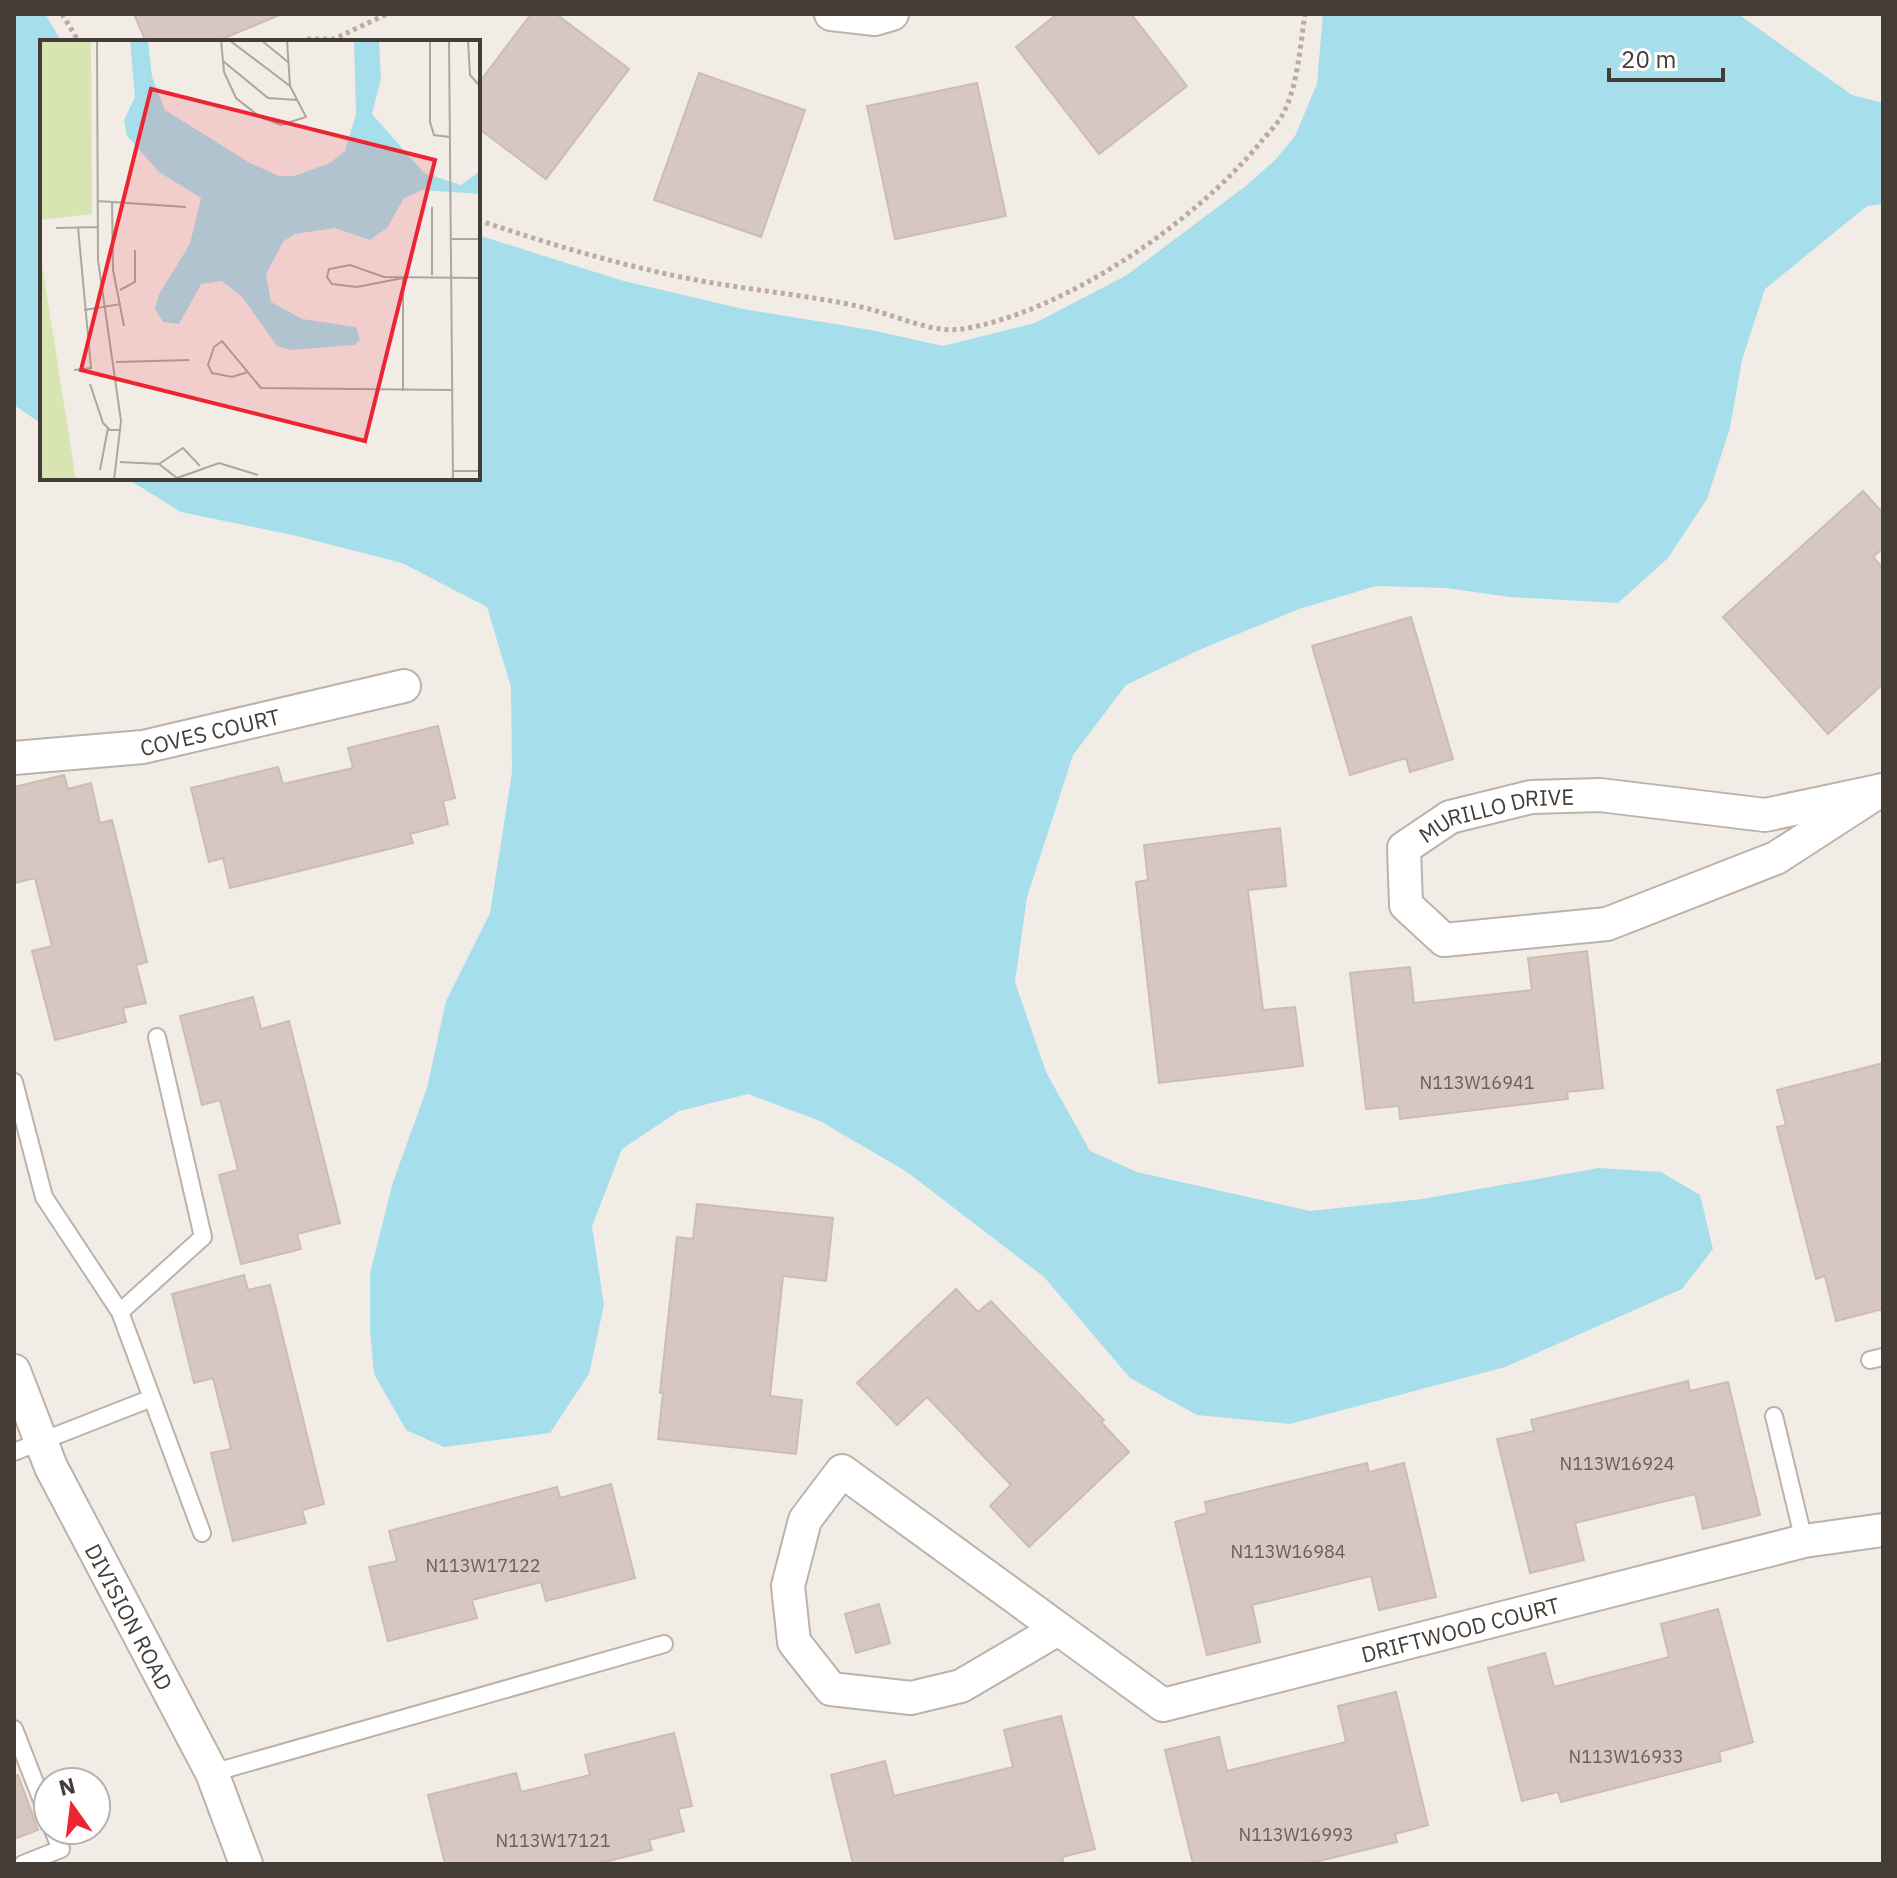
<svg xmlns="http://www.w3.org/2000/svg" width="1897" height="1878" font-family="'IBM Plex Sans',sans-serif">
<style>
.water{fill:#a7deeb}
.building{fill:#d6c8c0;stroke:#cdbcb1;stroke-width:2}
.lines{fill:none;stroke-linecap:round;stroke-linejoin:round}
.lane-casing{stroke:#bdb2aa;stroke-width:20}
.street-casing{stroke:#bdb2aa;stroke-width:36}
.path{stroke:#beab9c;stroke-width:5;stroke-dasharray:4 4;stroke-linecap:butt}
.lane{stroke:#fff;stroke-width:16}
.street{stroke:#fff;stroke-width:32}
.labels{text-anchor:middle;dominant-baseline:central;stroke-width:7;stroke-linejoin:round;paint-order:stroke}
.number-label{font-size:18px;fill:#685f58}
.street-label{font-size:22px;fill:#443c36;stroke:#fff}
.inset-road{fill:none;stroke:#aca6a0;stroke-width:2}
.view{fill:#eb2532;fill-opacity:0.15;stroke:#eb2532;stroke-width:4}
.inset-edge{fill:none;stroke:#443c36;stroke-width:4}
</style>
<rect width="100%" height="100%" fill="#f2ece7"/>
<path class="water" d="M 14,14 L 45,14 L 62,42 L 42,42 L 42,424 L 14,405 Z
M 1323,14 L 1738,14 L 1852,95 L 1883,103 L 1883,204 L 1867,206 L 1765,289 L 1742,360 L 1730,428 L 1707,499 L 1668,558 L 1618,603 L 1510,597 L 1446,588 L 1376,586 L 1299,609 L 1199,650 L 1126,685 L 1073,755 L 1027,897 L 1015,982 L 1046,1072 L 1090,1151 L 1137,1172 L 1310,1211 L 1422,1199 L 1599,1168 L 1661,1172 L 1700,1195 L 1713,1249 L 1682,1289 L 1505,1367 L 1290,1424 L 1197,1415 L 1130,1378 L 1044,1277 L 907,1172 L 820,1121 L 748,1094 L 679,1111 L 622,1149 L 592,1226 L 604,1305 L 589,1374 L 550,1433 L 444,1447 L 406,1430 L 374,1374 L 370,1330 L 370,1273 L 393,1182 L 427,1088 L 446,1001 L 490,913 L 512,772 L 511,687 L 487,607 L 402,563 L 297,536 L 181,512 L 126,478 L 478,478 L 478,235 L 620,280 L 743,309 L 871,330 L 943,346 L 1035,323 L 1127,275 L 1247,185 L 1276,159 L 1295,136 L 1317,84 Z"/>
<path class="building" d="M 134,14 L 282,14 L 215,42 L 146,42 Z
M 531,14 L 556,14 L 629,69 L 546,179 L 478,128 L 478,84 Z
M 1057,14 L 1131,14 L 1187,86 L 1099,154 L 1016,47 Z
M 699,73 L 805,110 L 761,237 L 654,200 Z
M 977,83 L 1006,216 L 895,239 L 867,106 Z
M 1863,491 L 1883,513 L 1883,548 L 1873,557 L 1883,568 L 1883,684 L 1828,734 L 1723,617 Z
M 1411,617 L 1453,759 L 1410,772 L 1406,758 L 1350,775 L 1312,646 Z
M 438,726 L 455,798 L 443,801 L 448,824 L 410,834 L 413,843 L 230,888 L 223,858 L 209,862 L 191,788 L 278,767 L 283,784 L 353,768 L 348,748 Z
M 64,775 L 68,789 L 91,783 L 100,823 L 112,820 L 147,962 L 136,965 L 146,1003 L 123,1008 L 126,1022 L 55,1040 L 32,951 L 52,946 L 35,878 L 15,883 L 14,878 L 14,787 Z
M 1280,828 L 1286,886 L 1248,890 L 1263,1010 L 1295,1007 L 1303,1066 L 1159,1083 L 1136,882 L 1148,880 L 1144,845 Z
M 1587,951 L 1603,1088 L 1567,1092 L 1568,1099 L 1400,1119 L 1399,1106 L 1366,1109 L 1350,973 L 1410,967 L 1414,1003 L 1532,990 L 1528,958 Z
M 253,997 L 261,1029 L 289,1021 L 340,1223 L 297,1234 L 301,1249 L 241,1264 L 219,1175 L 238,1170 L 220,1100 L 202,1105 L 180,1016 Z
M 1883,1063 L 1883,1309 L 1836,1321 L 1825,1276 L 1816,1279 L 1777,1127 L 1786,1125 L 1777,1090 Z
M 697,1204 L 833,1218 L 826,1281 L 783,1276 L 770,1396 L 802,1400 L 796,1454 L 658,1439 L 663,1393 L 660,1393 L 677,1237 L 693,1239 Z
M 244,1275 L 248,1290 L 270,1285 L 324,1504 L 302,1510 L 306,1523 L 233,1541 L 211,1453 L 231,1449 L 213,1378 L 194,1383 L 172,1294 Z
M 956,1289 L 978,1312 L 991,1301 L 1104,1420 L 1101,1422 L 1129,1452 L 1029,1547 L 990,1506 L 1011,1485 L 927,1397 L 897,1425 L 857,1383 Z
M 1688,1381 L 1690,1391 L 1728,1382 L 1760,1515 L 1703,1529 L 1695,1494 L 1575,1523 L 1584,1560 L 1530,1573 L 1497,1439 L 1534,1431 L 1531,1420 Z
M 1367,1463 L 1369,1472 L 1404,1463 L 1436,1597 L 1379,1610 L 1371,1576 L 1252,1605 L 1260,1642 L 1207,1655 L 1175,1522 L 1207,1513 L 1205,1502 Z
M 611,1484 L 635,1578 L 546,1601 L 541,1582 L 472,1600 L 477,1618 L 388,1641 L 369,1567 L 397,1561 L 389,1531 L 557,1487 L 560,1498 Z
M 879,1604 L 890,1643 L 856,1653 L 845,1614 Z
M 1718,1609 L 1753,1742 L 1719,1752 L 1721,1761 L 1561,1802 L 1558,1792 L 1522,1801 L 1488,1668 L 1545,1653 L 1554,1687 L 1669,1657 L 1661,1624 Z
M 1396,1692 L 1428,1825 L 1395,1834 L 1397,1842 L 1307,1864 L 1193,1864 L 1165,1750 L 1219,1737 L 1227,1771 L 1346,1742 L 1338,1706 Z
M 1061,1716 L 1095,1849 L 1062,1857 L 1064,1864 L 853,1864 L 831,1775 L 885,1761 L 894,1796 L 1013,1767 L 1004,1730 Z
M 674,1733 L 692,1806 L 678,1809 L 684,1831 L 649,1840 L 652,1850 L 597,1864 L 445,1864 L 428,1795 L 516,1773 L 521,1792 L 590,1775 L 585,1755 Z
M 18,1775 L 38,1830 L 14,1839 L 14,1777 Z"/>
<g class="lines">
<g class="lane-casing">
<path id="lane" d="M 14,1082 L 44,1197 L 120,1312 L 202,1533
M 120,1312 L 203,1237 L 157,1037
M 1870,1360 L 1883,1357
M 1774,1416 L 1804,1541
M 14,1452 L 152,1398
M 14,1729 L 48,1816
M 212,1773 L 664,1644
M 23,1864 L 61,1849 L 53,1830"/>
</g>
<g class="street-casing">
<g id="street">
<path d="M 831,14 L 875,19 L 892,14"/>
<path id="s1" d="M 14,758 L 143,747 L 404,686"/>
<path id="s2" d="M 1881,790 L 1776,858 L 1607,924 L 1444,940 L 1406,905 L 1404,848 L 1450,817 L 1531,797 L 1600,795 L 1765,815 L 1883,790"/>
<path id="s3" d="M 14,1371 L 51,1467 L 212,1773 L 246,1864"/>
<path id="s4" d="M 1058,1629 L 961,1686 L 911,1698 L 831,1689 L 794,1642 L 788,1586 L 805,1520 L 842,1471 L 1163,1705 L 1804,1541 L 1883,1530"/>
</g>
</g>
<path class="path" d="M 62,14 L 79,42
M 300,42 L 305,39 L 334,39 L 387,14
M 478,220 C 543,242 609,262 676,276 C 728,287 780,292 832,301 C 848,304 864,307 879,312 C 905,319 934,333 962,329 C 1064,313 1195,222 1260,143 C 1267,134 1277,125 1283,114 C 1298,85 1300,47 1305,14"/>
<use href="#lane" class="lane"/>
<use href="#street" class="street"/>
</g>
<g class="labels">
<g class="number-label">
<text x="1477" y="1082">N113W16941</text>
<text x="1617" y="1463">N113W16924</text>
<text x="1288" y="1551">N113W16984</text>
<text x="483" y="1565">N113W17122</text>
<text x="1626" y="1756">N113W16933</text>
<text x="1296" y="1834">N113W16993</text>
<text x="553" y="1840">N113W17121</text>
</g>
<g class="street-label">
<text stroke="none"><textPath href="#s1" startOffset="198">COVES COURT</textPath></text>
<text stroke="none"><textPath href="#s2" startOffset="680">MURILLO DRIVE</textPath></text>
<text stroke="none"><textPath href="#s3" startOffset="272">DIVISION ROAD</textPath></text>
<text stroke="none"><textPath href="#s4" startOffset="1194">DRIFTWOOD COURT</textPath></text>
</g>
</g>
<g transform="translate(40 40)">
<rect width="440" height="440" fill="#f2ece7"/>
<path d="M 0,0 L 51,0 L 52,174 L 0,180 ZM 0,212 L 36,440 L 0,440 Z" fill="#d8e4b2"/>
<path d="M 90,0 L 108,0 L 112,37 L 125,70 L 210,123 L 239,136 L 254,136 L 290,123 L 305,111 L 316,74 L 314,0 L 339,0 L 341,38 L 332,74 L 384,133 L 421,145 L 440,131 L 440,154 L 382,150 L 364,158 L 347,188 L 330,200 L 295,188 L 254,194 L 243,202 L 226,234 L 231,262 L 262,279 L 316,287 L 320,300 L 314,305 L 251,310 L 237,306 L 203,258 L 182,241 L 161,244 L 139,284 L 123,282 L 115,269 L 119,254 L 150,204 L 161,158 L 119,132 L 87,96 L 84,80 L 95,57 Z" fill="#a7deeb"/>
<path class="inset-road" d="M 57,0 L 58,220 L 81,381 L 74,440M 181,0 L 184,32 L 196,58 L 220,77 L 241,85 L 266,77 L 250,46 L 247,0M 189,0 L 250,46M 221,0 L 248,22M 390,0 L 390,82 L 394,95 L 410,97M 409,0 L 413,440M 428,0 L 430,35 L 440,46M 183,21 L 228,58 L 257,60M 58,161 L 146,167M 72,161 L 73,230 L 84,286M 392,167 L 392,235M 16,188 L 58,187M 410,199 L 440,199M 363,238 L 317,247 L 292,244 L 287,237 L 289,229 L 310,225 L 344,237 L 440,238M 363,238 L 363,351M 80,250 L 95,242 L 95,210M 44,270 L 81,264M 76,322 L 149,320M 34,330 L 51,328 L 38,187M 208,332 L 192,337 L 172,333 L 168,325 L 174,307 L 182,301 L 221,348 L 412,350M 50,344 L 63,383 L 70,390 L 81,390M 80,422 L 119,424 L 137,438 L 179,423 L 218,435M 119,424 L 143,408 L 160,426M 60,430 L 68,388M 413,431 L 440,431"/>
<path class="view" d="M 111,49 L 395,120 L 325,401 L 41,330 Z"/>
<rect width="440" height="440" class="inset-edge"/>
</g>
<rect width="1897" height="1878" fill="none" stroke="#443c36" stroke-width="32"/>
<g transform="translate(72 1806) rotate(346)"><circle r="38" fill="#ffffff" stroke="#b4b1af" stroke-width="2"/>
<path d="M0-6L14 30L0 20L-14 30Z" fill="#eb2532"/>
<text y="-12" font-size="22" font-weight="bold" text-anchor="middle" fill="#443c36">N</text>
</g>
<path d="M1609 68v12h114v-12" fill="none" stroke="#443c36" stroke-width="4"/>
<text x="1621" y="68" font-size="24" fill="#443c36" stroke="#ffffff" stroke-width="6" paint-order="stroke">20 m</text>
</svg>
